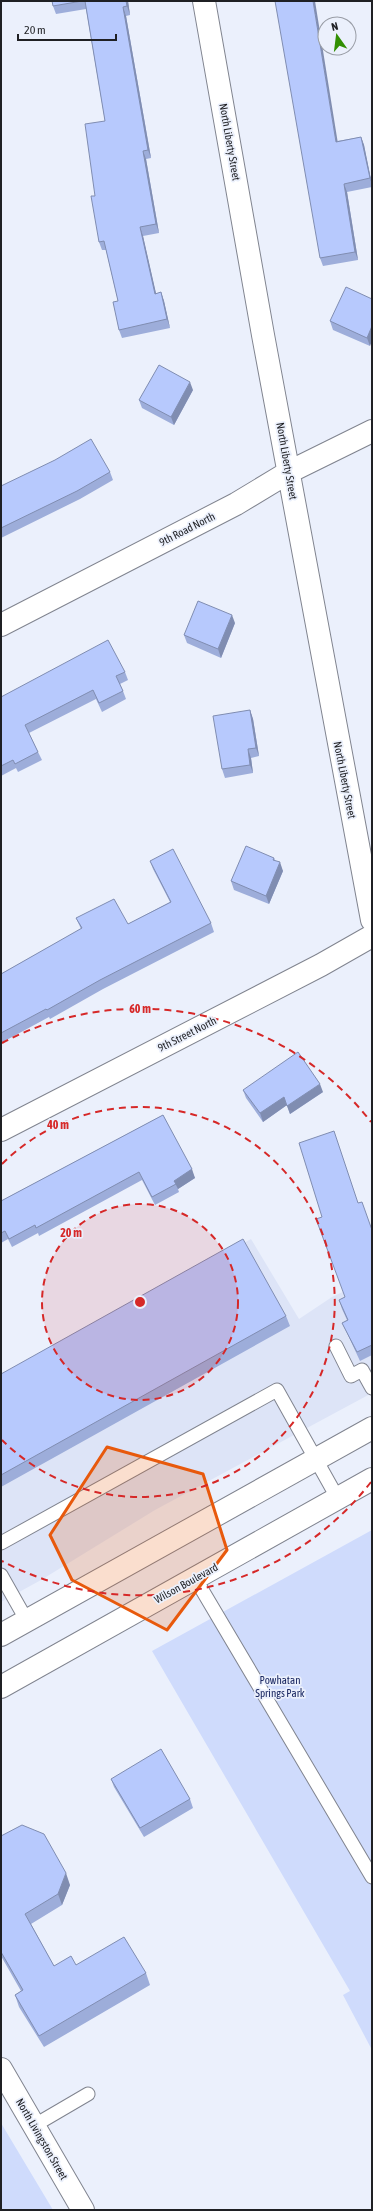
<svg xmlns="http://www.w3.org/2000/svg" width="373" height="2211" font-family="'Asap Condensed',sans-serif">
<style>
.built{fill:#dde4f7}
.green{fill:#cfdbfc}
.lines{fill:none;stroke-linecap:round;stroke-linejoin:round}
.lane-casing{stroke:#80848f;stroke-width:15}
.street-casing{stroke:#80848f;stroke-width:24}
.secondary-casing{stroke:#80848f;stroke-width:24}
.lane{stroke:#fff;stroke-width:13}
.street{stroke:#fff;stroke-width:22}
.secondary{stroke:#fff;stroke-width:22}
.wall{fill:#9dadda}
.shaded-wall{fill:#808db1}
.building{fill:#b7c9fd;stroke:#808db1}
.marked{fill:#e8590c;fill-opacity:0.2;stroke:#e8590c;stroke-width:3;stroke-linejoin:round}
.ring{fill:none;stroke:#d62828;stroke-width:2;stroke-dasharray:7 5}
.labels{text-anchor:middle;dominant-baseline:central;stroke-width:3.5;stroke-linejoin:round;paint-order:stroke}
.street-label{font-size:11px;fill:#1f2024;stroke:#ebf0fc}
.park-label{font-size:11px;fill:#1a2761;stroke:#ebf0fc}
.centre{fill:#d62828;stroke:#ebf0fc;stroke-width:2}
.ring-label{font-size:12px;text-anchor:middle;font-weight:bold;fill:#d62828;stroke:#ebf0fc;stroke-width:3.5;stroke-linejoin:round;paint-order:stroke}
</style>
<rect width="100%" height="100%" fill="#ebf0fc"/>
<path class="built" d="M 251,1239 L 299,1319 L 332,1297 L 372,1278 L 372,1393 L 155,1510 L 41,1580 L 1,1602 L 1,1376 Z"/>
<path class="green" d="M 372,1530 L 372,2050 L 343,1995 L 350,1991 L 152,1651 Z
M 1,2123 L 53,2210 L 1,2210 Z"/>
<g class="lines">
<g class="lane-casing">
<path id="lane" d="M 336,1346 L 351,1376 L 362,1370 L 372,1388
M 1,1543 L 277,1390 L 338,1499
M 1,1575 L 27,1621
M 195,1578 L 372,1877
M 35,2125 L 88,2094"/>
</g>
<g class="street-casing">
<path id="street" d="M 204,1 L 263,335 L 372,920
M 1,625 L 236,504 L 289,472 L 372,431
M 1,1130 L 321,965 L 372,936
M 1,2069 L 83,2210"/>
</g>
<g class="secondary-casing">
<path id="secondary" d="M 1,1635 L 372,1428
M 1,1687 L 372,1479"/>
</g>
<use href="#lane" class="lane"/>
<use href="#street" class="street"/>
<use href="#secondary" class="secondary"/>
</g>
<path class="wall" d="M 52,1 L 128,1 L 130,15 L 126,16 L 151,158 L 146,159 L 159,233 L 143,236 L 156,294 L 161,292 L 164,301 L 170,328 L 122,338 L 119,330 L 118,301 L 106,250 L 102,250 L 99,242 L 95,196 L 105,121 L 86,9 L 56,14 L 53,6 Z
M 361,137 L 364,145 L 372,184 L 372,187 L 347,192 L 358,260 L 323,266 L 320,258 L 337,141 Z
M 372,299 L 370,346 L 333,330 L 330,321 Z
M 193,390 L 174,425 L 142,408 L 139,400 Z
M 110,472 L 113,480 L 80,499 L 1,538 L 1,486 Z
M 235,623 L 221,658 L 187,643 L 184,635 Z
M 125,672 L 128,680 L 120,684 L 123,691 L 126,699 L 102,712 L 96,699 L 29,733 L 38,752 L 42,760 L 18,772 L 16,768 L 1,776 L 1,697 Z
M 250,710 L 253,719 L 259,756 L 251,758 L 253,773 L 225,778 L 222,769 Z
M 274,858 L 275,860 L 283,871 L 269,904 L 234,890 L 231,881 Z
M 150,861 L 211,923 L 214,932 L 103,989 L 50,1019 L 49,1017 L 1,1043 L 1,974 L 81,929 L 76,918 L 128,924 L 170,902 L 153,869 Z
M 243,1090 L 323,1092 L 290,1114 L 287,1105 L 263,1122 L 246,1098 Z
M 163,1115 L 195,1178 L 178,1189 L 179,1192 L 155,1205 L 142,1180 L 39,1236 L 38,1233 L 12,1247 L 8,1239 L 1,1243 L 1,1201 Z
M 359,1203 L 372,1230 L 372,1355 L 360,1361 L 346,1331 L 342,1323 L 347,1320 L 342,1309 L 339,1300 L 345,1297 Z
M 286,1316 L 290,1326 L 1,1487 L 1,1374 Z
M 111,1779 L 190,1799 L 193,1808 L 144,1837 L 114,1787 Z
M 1,1836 L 70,1885 L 62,1905 L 31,1924 L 54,1966 L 76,1965 L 146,1973 L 150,1985 L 44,2047 L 19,2007 L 15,1995 L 21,1991 L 1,1956 Z"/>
<path class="shaded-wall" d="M 126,1 L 128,1 L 130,15 L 127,6 Z
M 313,1 L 315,1 L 339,150 L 336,142 Z
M 123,7 L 126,16 L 151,158 L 148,150 Z
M 361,137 L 364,145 L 372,185 L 370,178 Z
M 143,151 L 146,159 L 159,233 L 156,224 Z
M 344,184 L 347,192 L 358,260 L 355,252 Z
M 140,227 L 143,236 L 158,302 L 155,294 Z
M 161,292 L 164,301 L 170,328 L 167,319 Z
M 372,326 L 372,341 L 370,346 L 367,338 Z
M 190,382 L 193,390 L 174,425 L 171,417 Z
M 232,615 L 235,623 L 221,658 L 218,649 Z
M 250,710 L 253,719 L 259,756 L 256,748 Z
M 248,749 L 251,758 L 253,773 L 250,765 Z
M 280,862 L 283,871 L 269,904 L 266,896 Z
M 320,1084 L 323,1092 L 290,1114 L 287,1106 Z
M 284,1097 L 287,1105 L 263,1122 L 260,1113 Z
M 192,1169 L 195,1178 L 178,1189 L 174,1181 Z
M 66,1873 L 70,1885 L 62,1905 L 58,1894 Z"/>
<path class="building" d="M 52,1 L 82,1 L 53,6 Z
M 85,1 L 126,1 L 127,6 L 123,7 L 148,150 L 143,151 L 156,224 L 140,227 L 155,294 L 161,292 L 167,319 L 119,330 L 113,302 L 118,301 L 104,241 L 99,242 L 91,196 L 95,196 L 85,124 L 105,121 Z
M 275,1 L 313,1 L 336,142 L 361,137 L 370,178 L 344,184 L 355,252 L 320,258 Z
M 346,287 L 372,299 L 372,326 L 367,338 L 330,321 Z
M 159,365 L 190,382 L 171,417 L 139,400 Z
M 91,439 L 110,472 L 77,491 L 1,528 L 1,486 L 55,460 Z
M 198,601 L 232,615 L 218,649 L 184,635 Z
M 108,640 L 125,672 L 116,676 L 123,691 L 99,703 L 93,690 L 25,725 L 38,752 L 15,764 L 13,760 L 1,766 L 1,697 Z
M 250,710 L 256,748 L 248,749 L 250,765 L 222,769 L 213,716 Z
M 246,846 L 274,858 L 273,860 L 280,862 L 266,896 L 231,881 Z
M 173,849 L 211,923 L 100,980 L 47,1010 L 46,1009 L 1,1033 L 1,974 L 82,928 L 76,918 L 114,899 L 128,924 L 171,902 L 150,861 Z
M 298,1052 L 320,1084 L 287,1106 L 284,1097 L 260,1113 L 243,1090 Z
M 163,1115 L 192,1169 L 174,1181 L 176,1184 L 152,1197 L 139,1172 L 36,1228 L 35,1225 L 9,1239 L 5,1231 L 1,1233 L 1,1201 Z
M 334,1131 L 358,1203 L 362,1202 L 372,1230 L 372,1345 L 357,1352 L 342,1323 L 348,1320 L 339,1300 L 345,1297 L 316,1219 L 322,1217 L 299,1143 Z
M 243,1239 L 286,1316 L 1,1475 L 1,1374 Z
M 161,1749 L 190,1799 L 140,1828 L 111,1779 Z
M 22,1825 L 44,1834 L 66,1873 L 58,1894 L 25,1914 L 54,1966 L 71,1956 L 76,1965 L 124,1937 L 146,1973 L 39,2036 L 15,1995 L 23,1990 L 1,1952 L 1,1836 Z"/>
<path class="marked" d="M 107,1447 L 203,1474 L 227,1550 L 167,1630 L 72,1580 L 50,1535 Z"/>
<circle cx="140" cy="1302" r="98" fill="#d62828" fill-opacity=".12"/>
<g class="ring">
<circle cx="140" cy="1302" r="98"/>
<path d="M2 1164A195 195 0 1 1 2 1440"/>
<path d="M371 1482A293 293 0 0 1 2 1561M2 1043A293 293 0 0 1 371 1122"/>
</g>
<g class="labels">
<g class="street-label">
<text transform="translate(230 142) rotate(80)">North Liberty Street</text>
<text transform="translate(287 461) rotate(80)">North Liberty Street</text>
<text transform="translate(187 529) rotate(-27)">9th Road North</text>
<text transform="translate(345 780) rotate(79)">North Liberty Street</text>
<text transform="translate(187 1034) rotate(-27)">9th Street North</text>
<text transform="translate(186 1583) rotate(-29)">Wilson Boulevard</text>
<text transform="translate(42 2139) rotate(60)">North Livingston Street</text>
</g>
<g class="park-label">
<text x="280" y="1680">Powhatan<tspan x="280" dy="13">Springs Park</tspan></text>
</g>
</g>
<circle cx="140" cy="1302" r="6" class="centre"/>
<g class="ring-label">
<text x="140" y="1013">60 m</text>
<text x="58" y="1129">40 m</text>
<text x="71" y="1237">20 m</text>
</g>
<rect width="373" height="2211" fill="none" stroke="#1f2024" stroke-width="4"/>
<g transform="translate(337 36) rotate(346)"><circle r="19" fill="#ebf0fc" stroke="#999da6"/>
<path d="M0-3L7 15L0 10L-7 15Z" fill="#318f03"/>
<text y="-6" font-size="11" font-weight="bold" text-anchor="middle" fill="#1f2024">N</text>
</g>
<path d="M18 34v6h98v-6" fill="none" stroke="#1f2024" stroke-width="2"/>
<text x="24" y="34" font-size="12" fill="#1f2024" stroke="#ebf0fc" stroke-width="3" paint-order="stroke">20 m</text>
</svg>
